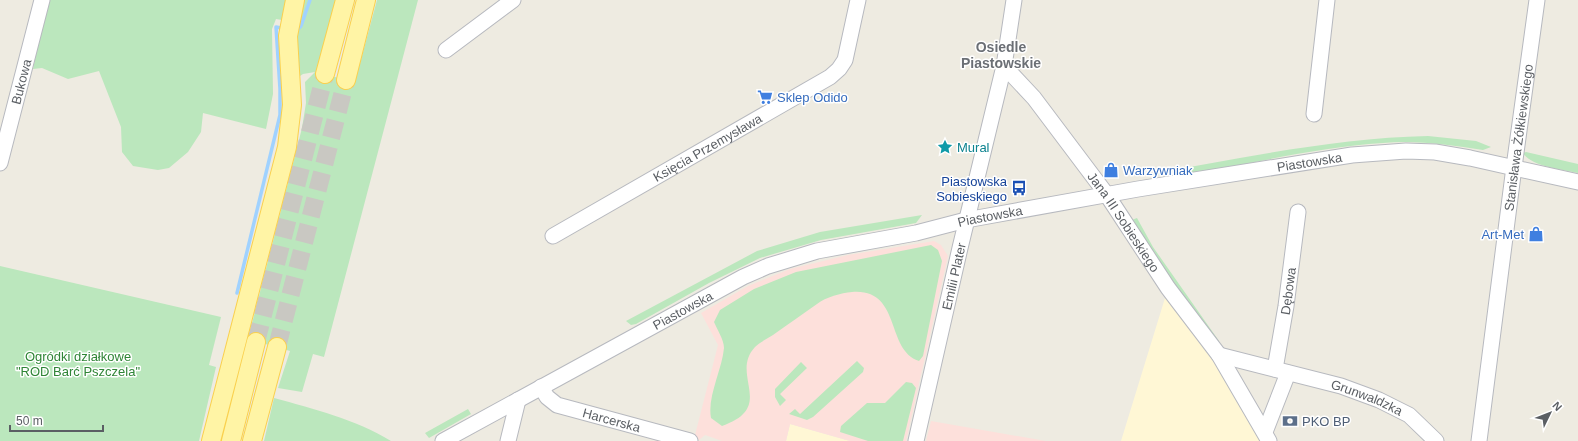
<svg xmlns="http://www.w3.org/2000/svg" width="1578" height="441" font-family="Helvetica,sans-serif">
<style>
.commercial{fill:#fff7d5}
.medical{fill:#fde0db}
.green{fill:#bbe7bd}
.lines{fill:none;stroke-linecap:round;stroke-linejoin:round}
.stream{stroke:#a0d2ff;stroke-width:3.5}
.major-tunnel{stroke:#c9c8c2;stroke-width:18;stroke-dasharray:18 9;stroke-linecap:butt}
.minor-casing{stroke:#b7b9bf;stroke-width:17}
.major-casing{stroke:#fad04e;stroke-width:20}
.minor{stroke:#fff;stroke-width:15}
.major{stroke:#fff4a5;stroke-width:18}
.labels{text-anchor:middle;dominant-baseline:central;stroke-width:3;stroke-linejoin:round;paint-order:stroke}
.street-label{font-size:13px;fill:#5a5e63;stroke:#fff}
.shop-label{font-size:13px;fill:#366cbe;stroke:#fff;text-anchor:start}
.culture-label{font-size:13px;fill:#0d838f;stroke:#fff;text-anchor:start}
.transit-label{font-size:13px;fill:#164399;stroke:#fff;text-anchor:end}
.park-label{font-size:13px;fill:#2f8536;stroke:#fff}
.service-label{font-size:13px;fill:#4e5e75;stroke:#fff;text-anchor:start}
.neighbourhood-label{font-size:14px;font-weight:bold;fill:#6b6f75;stroke:#fff}
</style>
<rect width="100%" height="100%" fill="#eeebe1"/>
<path class="commercial" d="M 1165,298 L 1212,357 L 1260,441 L 1121,441 Z
M 790,424 L 850,441 L 786,441 Z"/>
<path class="medical" d="M 934,241 L 941,245 L 948,256 L 906,441 L 850,441 L 790,424 L 786,441 L 722,441 L 705,435 L 699,440 L 694,439 L 718,345 L 701,313 L 748,286 L 790,269 L 848,255 Z
M 931,421 L 1046,441 L 926,441 Z"/>
<path class="green" d="M 48,0 L 286,0 L 282,20 L 276,19 L 272,29 L 273,94 L 266,129 L 203,113 L 201,132 L 188,152 L 169,168 L 158,170 L 133,166 L 122,152 L 121,127 L 99,71 L 68,79 L 42,68 L 33,69 Z
M 301,0 L 337,0 L 319,73 L 355,82 L 377,0 L 418,0 L 324,357 L 313,354 L 302,392 L 278,388 L 290,351 L 248,339 L 302,128 L 306,103 L 305,82 L 315,72 L 303,74 L 297,78 L 296,35 Z
M 1428,136 L 1476,141 L 1491,147 L 1483,150 C 1450,145 1417,140 1383,143 C 1320,147 1257,162 1195,174 L 1186,170 L 1148,176 L 1144,175 C 1238,159 1333,138 1428,136 Z
M 1526,152 L 1578,164 L 1578,173 C 1563,170 1530,166 1523,153 Z
M 922,215 L 916,223 L 821,240 L 760,258 L 709,283 L 636,324 L 631,325 L 626,321 L 757,251 L 820,232 Z
M 1137,218 L 1153,247 L 1219,341 L 1217,345 L 1129,221 Z
M 931,245 L 938,250 L 942,261 L 923,356 L 919,361 C 885,350 902,288 852,292 C 841,293 826,297 817,304 C 803,314 788,324 773,335 C 767,339 760,342 755,347 C 729,375 777,407 722,426 L 711,418 C 707,397 722,370 724,348 C 724,340 717,329 714,322 L 720,310 L 754,289 L 796,272 Z
M 0,266 L 221,317 L 209,365 L 216,367 L 199,441 L 0,441 Z
M 857,361 L 864,368 L 863,372 L 813,417 L 807,420 L 789,414 L 795,409 L 800,414 Z
M 801,362 L 807,368 L 780,394 L 786,400 L 780,406 L 775,397 L 775,389 Z
M 906,382 L 912,383 L 916,388 L 903,441 L 868,441 L 840,432 L 841,426 L 867,403 L 885,403 Z
M 274,398 C 314,409 355,419 391,441 L 264,441 Z
M 468,409 L 471,414 L 429,438 L 425,433 Z"/>
<g class="lines">
<path class="stream" d="M 295,29 L 298,29 L 301,26 L 310,0
M 237,293 L 280,115 L 280,89 L 276,27 L 281,28"/>
<path class="major-tunnel" d="M 256,342 L 325,74
M 277,347 L 346,80"/>
<g class="minor-casing">
<g id="minor">
<path d="M 446,50 L 513,0"/>
<path id="s1" d="M 1004,66 L 1034,98 L 1107,195 L 1168,288 L 1219,355 L 1269,441"/>
<path d="M 1314,114 L 1327,0"/>
<path id="s2" d="M 0,163 L 42,0"/>
<path id="s3" d="M 553,236 L 830,77 L 839,69 L 845,60 L 858,0"/>
<path id="s4" d="M 1219,355 L 1341,386 L 1379,400 L 1409,415 L 1436,441"/>
<path id="s5" d="M 1275,369 L 1286,306 L 1298,212"/>
<path id="s6" d="M 541,387 L 547,397 L 557,405 L 690,441"/>
<path d="M 1265,432 L 1288,373"/>
<path id="s7" d="M 443,441 L 743,277 L 768,266 L 817,251 L 916,233 L 966,220 L 1138,189 L 1352,155 L 1406,151 L 1435,152 L 1470,158 L 1578,182"/>
<path d="M 508,441 L 518,400"/>
<path id="s8" d="M 916,441 L 960,248 L 1004,66 L 1014,0"/>
<path id="s9" d="M 1479,441 L 1514,167 L 1537,0"/>
</g>
</g>
<g class="major-casing">
<path id="major" d="M 325,74 L 345,0
M 346,80 L 366,0
M 211,441 L 287,147 L 292,105 L 288,36 L 295,0
M 231,441 L 256,342
M 252,441 L 277,347"/>
</g>
<use href="#minor" class="minor"/>
<use href="#major" class="major"/>
</g>
<defs>
<g id="supermarket-bare" transform="scale(1.2)"><path d="M-6-5.5h2.5l.6 2H6L4.5 2H-2.5L-4.4-4H-6ZM-1.5 3.2a1.3 1.3 0 1 0 .1 0ZM3 3.2a1.3 1.3 0 1 0 .1 0Z" fill="#3f7fe0" stroke="#fff" stroke-width="2.5" paint-order="stroke"/></g>
<g id="sight-bare" transform="scale(1.2)"><path d="M0-6L1.8-2.2L6-1.7L2.9 1.2L3.7 5.4L0 3.3L-3.7 5.4L-2.9 1.2L-6-1.7L-1.8-2.2Z" fill="#0f9aa8" stroke="#fff" stroke-width="2.5" paint-order="stroke"/></g>
<g id="shop-bare" transform="scale(1.2)"><path d="M-5-2.5h2.3a2.7 3.5 0 0 1 5.4 0H5L5.5 6h-11ZM-1.5-2.5h3a1.5 2.3 0 0 0-3 0Z" fill="#3f7fe0" stroke="#fff" stroke-width="2.5" paint-order="stroke"/></g>
<g id="bus-bare" transform="scale(1.2)"><path d="M-5-6H5V4H4V6H2V4H-2V6H-4V4H-5ZM-3.5-4V0h7V-4ZM-3.5 1.2v1.5H-2V1.2ZM2 1.2v1.5H3.5V1.2Z" fill="#1a4fb4" stroke="#fff" stroke-width="2.5" paint-order="stroke"/></g>
<g id="bank-bare" transform="scale(1.2)"><path d="M-6-4H6V4H-6ZM0-2.3a2.3 2.3 0 1 0 0 4.6a2.3 2.3 0 1 0 0-4.6Z" fill="#5c6f8a" stroke="#fff" stroke-width="2.5" paint-order="stroke"/></g>
</defs>
<g fill-rule="evenodd">
<use href="#supermarket-bare" x="765" y="97"/>
<use href="#sight-bare" x="945" y="147"/>
<use href="#shop-bare" x="1111" y="170"/>
<use href="#bus-bare" x="1019" y="188"/>
<use href="#shop-bare" x="1536" y="234"/>
<use href="#bank-bare" x="1290" y="421"/>
</g>
<g class="labels">
<g class="street-label">
<text stroke="none"><textPath href="#s2" startOffset="84">Bukowa</textPath></text>
<text stroke="none"><textPath href="#s9" startOffset="306">Stanisława Żółkiewskiego</textPath></text>
<text stroke="none"><textPath href="#s3" startOffset="178">Księcia Przemysława</textPath></text>
<text stroke="none"><textPath href="#s7" startOffset="921">Piastowska</textPath></text>
<text stroke="none"><textPath href="#s7" startOffset="597">Piastowska</textPath></text>
<text stroke="none"><textPath href="#s1" startOffset="197">Jana III Sobieskiego</textPath></text>
<text stroke="none"><textPath href="#s8" startOffset="169">Emilii Plater</textPath></text>
<text stroke="none"><textPath href="#s5" startOffset="79">Dębowa</textPath></text>
<text stroke="none"><textPath href="#s7" startOffset="273">Piastowska</textPath></text>
<text stroke="none"><textPath href="#s4" startOffset="154">Grunwaldzka</textPath></text>
<text stroke="none"><textPath href="#s6" startOffset="81">Harcerska</textPath></text>
</g>
<g class="shop-label">
<text x="777" y="97">Sklep Odido</text>
<text x="1123" y="170">Warzywniak</text>
<text x="1524" y="234" text-anchor="end">Art-Met</text>
</g>
<g class="culture-label">
<text x="957" y="147">Mural</text>
</g>
<g class="transit-label">
<text x="1007" y="181">Piastowska<tspan x="1007" dy="15">Sobieskiego</tspan></text>
</g>
<g class="park-label">
<text x="78" y="356">Ogródki działkowe<tspan x="78" dy="15">"ROD Barć Pszczela"</tspan></text>
</g>
<g class="service-label">
<text x="1302" y="421">PKO BP</text>
</g>
<g class="neighbourhood-label">
<text x="1001" y="47">Osiedle<tspan x="1001" dy="16">Piastowskie</tspan></text>
</g>
</g>
<g transform="translate(1550 413) rotate(47)" stroke="#ffffff" stroke-width="3" paint-order="stroke">
<path d="M0-3L7 15L0 10L-7 15Z" fill="#5a5e63"/>
<text y="-6" font-size="11" font-weight="bold" text-anchor="middle" fill="#5a5e63">N</text>
</g>
<path d="M10 425v6h93v-6" fill="none" stroke="#5a5e63" stroke-width="2"/>
<text x="16" y="425" font-size="12" fill="#5a5e63" stroke="#ffffff" stroke-width="3" paint-order="stroke">50 m</text>
</svg>
